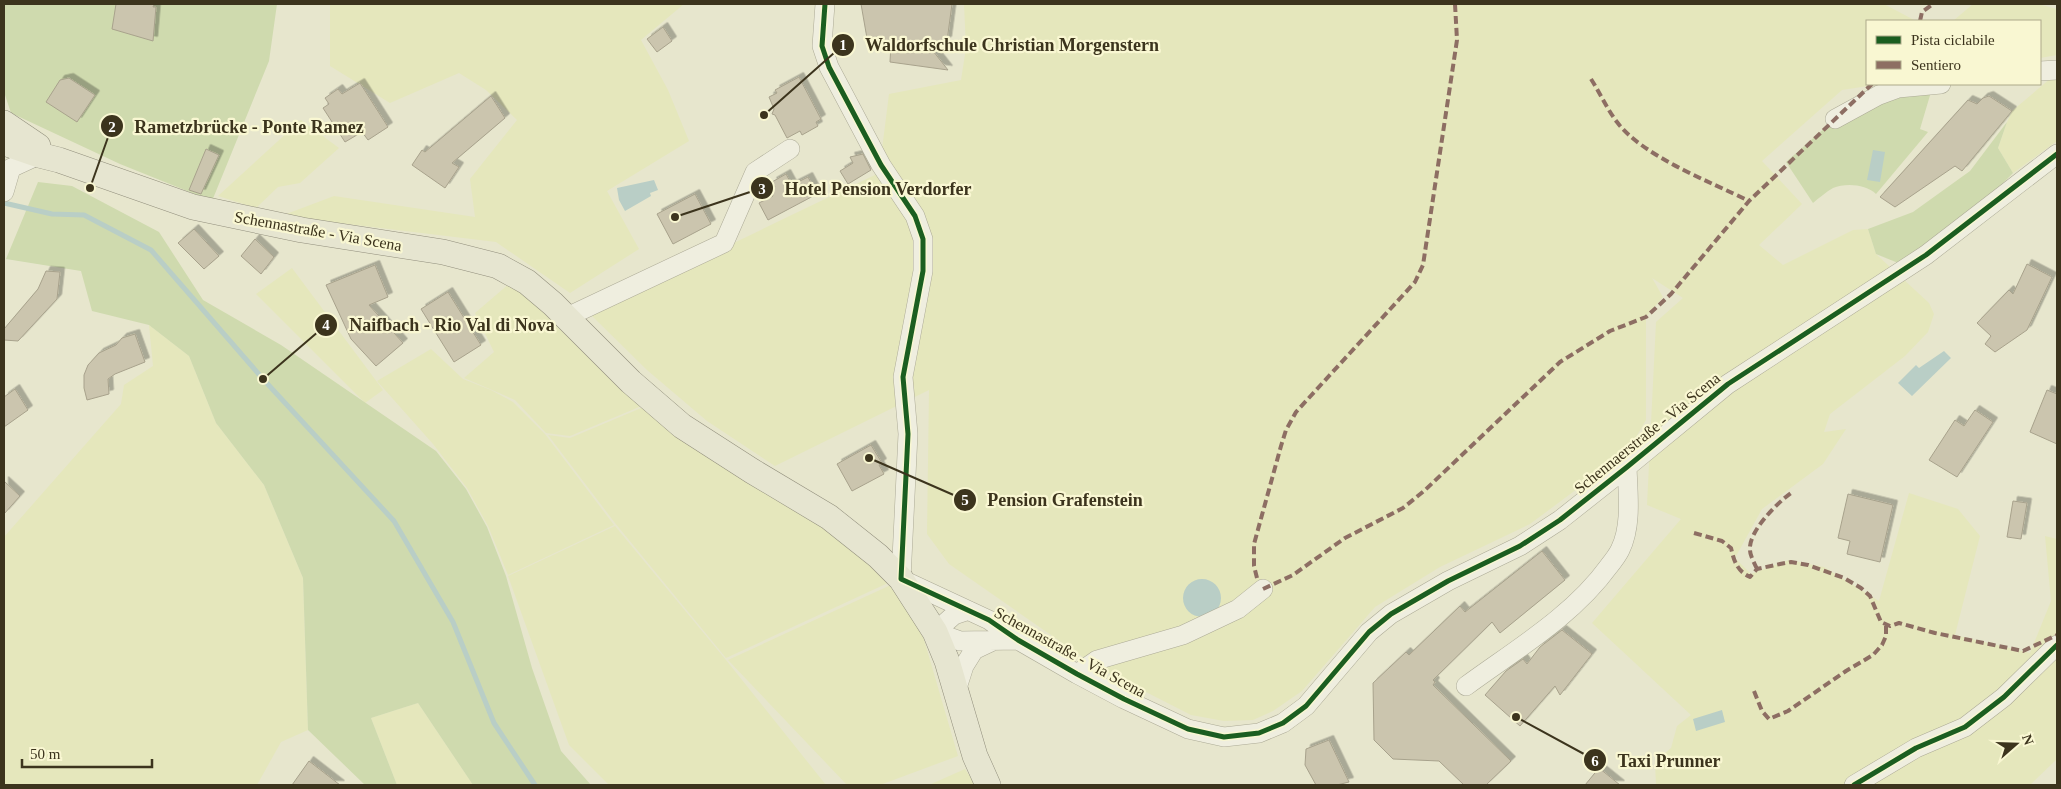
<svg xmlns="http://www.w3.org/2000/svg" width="2061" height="789" font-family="Georgia,serif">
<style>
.farmland{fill:#e5e7bc}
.green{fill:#cfdaae}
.water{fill:#b9cec6}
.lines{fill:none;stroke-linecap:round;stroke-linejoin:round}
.stream{stroke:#b9cec6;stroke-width:5}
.building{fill:#cbc5ae;stroke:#a8a28c;filter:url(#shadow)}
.minor-casing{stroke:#acaa96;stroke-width:20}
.major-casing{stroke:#928f7d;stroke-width:26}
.minor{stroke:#efeedf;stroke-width:19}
.major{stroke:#e6e5d0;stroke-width:25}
.quiet{stroke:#8d6e63;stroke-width:4;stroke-dasharray:8 4;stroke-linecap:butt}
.cycleway-casing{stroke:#f9f7d2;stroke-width:8}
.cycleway{stroke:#1b5e20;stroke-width:5}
.labels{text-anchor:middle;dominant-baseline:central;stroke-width:4.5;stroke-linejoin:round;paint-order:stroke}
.street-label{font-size:16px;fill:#3c341d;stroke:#f9f7d2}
.leader{fill:none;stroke:#3c341d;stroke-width:2}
.callout-dot{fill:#3c341d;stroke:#f9f7d2;stroke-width:2}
.mark-label{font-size:15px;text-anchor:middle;font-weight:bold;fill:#fff}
.callout-label{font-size:18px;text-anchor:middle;font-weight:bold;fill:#3c341d;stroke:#f9f7d2;stroke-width:4.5;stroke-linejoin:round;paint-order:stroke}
</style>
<defs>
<filter id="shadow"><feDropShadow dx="4.5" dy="-4.5" stdDeviation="0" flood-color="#0004"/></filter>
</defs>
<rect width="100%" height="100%" fill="#e7e6cd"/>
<path class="farmland" d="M 330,4 L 684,4 L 641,40 L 668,90 L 689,141 L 607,191 L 639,249 L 570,293 L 496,242 L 281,216 L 334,196 L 475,217 L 470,179 L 517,120 L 486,90 L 459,73 L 390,103 L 330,66 Z
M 964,4 L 1884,4 L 1916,21 L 1867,21 L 1867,84 L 1881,84 L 1842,90 L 1762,161 L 1802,204 L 1759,245 L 1783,265 L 1853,230 L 1868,229 L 1876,254 L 1929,303 L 1934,314 L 1928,332 L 1905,356 L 1830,414 L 1824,432 L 1846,429 L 1823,464 L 1762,509 L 1735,558 L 1751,574 L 1789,560 L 1824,567 L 1879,601 L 1909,493 L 1958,509 L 1980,536 L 1955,635 L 2030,653 L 2051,601 L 2045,536 L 2057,539 L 2057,759 L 2030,785 L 1656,785 L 1655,762 L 1671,748 L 1677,726 L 1691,715 L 1592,623 L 1681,519 L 1647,505 L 1656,322 L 1683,298 L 1652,278 L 1663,297 L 1646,317 L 1646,420 L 1628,451 L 1530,524 L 1440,567 L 1375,607 L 1302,691 L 1273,711 L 1253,720 L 1224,721 L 1191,715 L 1097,667 L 949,564 L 927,534 L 929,390 L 775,466 L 707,421 L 647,370 L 590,314 L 661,278 L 879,173 L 889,94 L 961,80 L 966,48 Z
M 1973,4 L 2038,4 L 2057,9 L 2057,55 L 2040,58 L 2040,21 L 1953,21 Z
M 2057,73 L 2057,141 L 2013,173 L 1998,148 L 2007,122 L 2012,111 Z
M 301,120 L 339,148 L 300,183 L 278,187 L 256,208 L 218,196 Z
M 292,268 L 383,390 L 365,403 L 256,294 Z
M 517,277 L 651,402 L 570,436 L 546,433 L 515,400 L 464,378 L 494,352 L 475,313 Z
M 149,325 L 189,356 L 216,423 L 264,485 L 303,578 L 308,730 L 281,742 L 257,785 L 4,785 L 4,537 L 121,404 L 124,385 L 153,366 Z
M 431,349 L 463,379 L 491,390 L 513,402 L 545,434 L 614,525 L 508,575 L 488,526 L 467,488 L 433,444 L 377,381 Z
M 653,403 L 903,576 L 726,658 L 615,523 L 548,435 L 570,438 Z
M 615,526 L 726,660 L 826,785 L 609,785 L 569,745 L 508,576 Z
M 906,578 L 958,756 L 880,785 L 847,785 L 728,660 Z
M 418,703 L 473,785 L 397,785 L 371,718 Z
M 965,769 L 976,785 L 929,785 Z"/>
<path class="green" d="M 4,4 L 277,4 L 269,61 L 212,201 L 120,164 L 11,113 L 4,92 Z
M 1931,92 L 1920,129 L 1928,132 L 1876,194 C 1866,184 1845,183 1833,188 C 1826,192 1819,198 1813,203 L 1786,162 L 1835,119 L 1879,95 Z
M 2007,122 L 1998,148 L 2013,173 L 1956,231 L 1908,267 L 1876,254 L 1868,229 L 1913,212 L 1970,171 Z
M 38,182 L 72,186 L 159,232 L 203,300 L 281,345 L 436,451 L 466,489 L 487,527 L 506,576 L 532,668 L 561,751 L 591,785 L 473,785 L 418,703 L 371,718 L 397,785 L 365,785 L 308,730 L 303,578 L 264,485 L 216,423 L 189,356 L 149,325 L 92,311 L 81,271 L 6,259 Z"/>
<path class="water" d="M 1873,150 L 1885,152 L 1880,182 L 1867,180 Z
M 654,180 L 658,190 L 650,193 L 651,196 L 625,211 L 619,200 L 617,188 Z
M 1944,351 L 1951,358 L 1912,396 L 1898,383 L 1916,365 L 1919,368 Z
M1183 598a19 19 0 1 1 38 0a19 19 0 1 1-38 0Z
M 1722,710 L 1725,722 L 1696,731 L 1693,719 Z"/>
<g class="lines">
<path class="stream" d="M 4,203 L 52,214 L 84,215 L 151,250 L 263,379 L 394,521 L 453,622 L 494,723 L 535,785"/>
</g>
<path class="building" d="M 116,4 L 154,4 L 153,7 L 156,7 L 153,41 L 112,29 Z
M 861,4 L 952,4 L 947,41 L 926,42 L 948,70 L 890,62 L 891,43 L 868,44 Z
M 663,27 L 672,41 L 657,52 L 647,39 Z
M 799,77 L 821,119 L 816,122 L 818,126 L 802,135 L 800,131 L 787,138 L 775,115 L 772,114 L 774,109 L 769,97 L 777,93 L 775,90 Z
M 69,78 L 95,95 L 77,122 L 46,102 L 60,80 Z
M 360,83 L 388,127 L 368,140 L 362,132 L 345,142 L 323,108 L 329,104 L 325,98 L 338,89 L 342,94 Z
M 491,96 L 505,118 L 452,163 L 459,167 L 445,188 L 412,165 L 422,150 L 425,152 Z
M 1989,96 L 2012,111 L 1962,171 L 1955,166 L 1895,207 L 1880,197 L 1968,100 L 1977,104 L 1983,98 Z
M 206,149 L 219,155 L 201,194 L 189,190 Z
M 863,154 L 871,170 L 848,184 L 840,171 L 853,163 L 850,157 Z
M 786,174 L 792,185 L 808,177 L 817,194 L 768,220 L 759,203 L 773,196 L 770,190 L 775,187 L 772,182 Z
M 695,194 L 711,224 L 673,244 L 657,214 Z
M 194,229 L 219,256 L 204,269 L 178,243 Z
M 255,239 L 274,257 L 261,274 L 241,256 Z
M 2027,264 L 2052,277 L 2027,330 L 1995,352 L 1985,344 L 1991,336 L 1977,323 L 2009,290 L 2013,294 Z
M 375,265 L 388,297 L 369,305 L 403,343 L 376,366 L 351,339 L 326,285 Z
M 46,271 L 60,272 L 57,299 L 18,341 L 4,340 L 4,329 L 38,289 Z
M 448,292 L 481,345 L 454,362 L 421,309 Z
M 135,334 L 145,362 L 115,374 L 108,379 L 109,394 L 87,400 L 84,388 L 84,375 L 88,365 L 99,353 L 116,345 L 122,338 Z
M 15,389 L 28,410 L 4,427 L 4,397 Z
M 2047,390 L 2057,394 L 2057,444 L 2030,432 Z
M 1975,410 L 1993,422 L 1957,477 L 1929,460 L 1955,420 L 1964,426 Z
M 871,445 L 882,463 L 879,465 L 884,474 L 852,491 L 837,464 Z
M 4,481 L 20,496 L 4,514 Z
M 1848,494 L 1893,505 L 1880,562 L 1847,554 L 1850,541 L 1838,538 Z
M 2013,501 L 2027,503 L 2021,539 L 2007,537 Z
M 1542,551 L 1565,580 L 1500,633 L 1492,622 L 1433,680 L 1435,682 L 1433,685 L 1511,761 L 1486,785 L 1464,785 L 1439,761 L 1393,759 L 1374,740 L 1373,683 L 1406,652 L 1409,655 L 1460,606 L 1465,612 Z
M 1562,630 L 1592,654 L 1560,695 L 1555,686 L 1520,726 L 1485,695 L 1506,671 L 1523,659 L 1527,664 L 1540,647 Z
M 1329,740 L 1349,782 L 1337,785 L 1316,785 L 1305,765 L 1306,749 Z
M 309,761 L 340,785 L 292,785 Z
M 1599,768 L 1620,785 L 1585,785 Z"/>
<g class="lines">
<g class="minor-casing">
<path id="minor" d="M 825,4 L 822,46 L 829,67 L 881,165 L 915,216 L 923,239 L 923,271 L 903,377 L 908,434 L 901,579 L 989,620 L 1018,640 L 1077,674 L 1124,699 L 1188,729 L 1224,737 L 1259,733 L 1283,723 L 1306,706 L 1369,632 L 1391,614 L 1448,581 L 1520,546 L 1560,520 L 1627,467 L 1728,384 L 1926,255 L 2057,154
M 2040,71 L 2057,70
M 1835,119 L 1879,95 L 1898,88 L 1941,84
M 4,192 L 11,168 L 39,155
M 567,317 L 724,243 L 755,172 L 790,149
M 966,611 L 954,615 L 935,632 L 960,641 L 1018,640
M 1077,674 L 1097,660 L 1183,635 L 1238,609 L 1263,589
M 1466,686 C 1515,650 1573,616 1609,566 C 1613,561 1617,556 1620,550 C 1632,526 1628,494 1627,467
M 956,691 L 964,666 L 974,650 L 993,641
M 1854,785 L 1916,748 L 1965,727 L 2004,697 L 2057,645"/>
</g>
<g class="major-casing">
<path id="major" d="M 4,123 L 38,146
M 4,143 L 39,155 L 59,160 L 193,207 L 302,230 L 443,252 L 498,266 L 527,282 L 553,304 L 631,382 L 682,426 L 752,471 L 829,517 L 878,556 L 901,579 L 935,632 L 947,661 L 975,756 L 988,785"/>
</g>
<use href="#minor" class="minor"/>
<use href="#major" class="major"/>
<path class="quiet" d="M 1920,21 L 1922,12 L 1933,4
M 1591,79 C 1600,93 1607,109 1617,122 C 1642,156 1711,182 1749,201
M 1694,533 L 1722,541 L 1731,548 C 1734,561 1737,571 1750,577 L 1757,569 L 1780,564 L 1791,562 L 1808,565 L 1844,578 L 1861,588 L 1870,596 L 1881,622 L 1890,626 L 1899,623 L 1935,633 L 2023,651 L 2057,635
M 1757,569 C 1755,564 1750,556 1750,550 C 1748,532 1777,503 1791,493
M 1257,578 L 1254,566 L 1254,544 L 1281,446 L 1286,430 L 1296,412 L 1415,282 L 1423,265 L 1457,40 L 1455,4
M 1263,589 L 1293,575 L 1345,538 L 1403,508 L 1424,491 L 1560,362 L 1610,331 L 1646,317 L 1671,294 L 1749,201 L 1872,84
M 1754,691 L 1762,711 L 1769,719 L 1788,711 L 1846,671 L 1873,655 L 1882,645 L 1886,636 L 1886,624"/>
<g class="cycleway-casing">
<path id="cycleway" d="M 825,4 L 822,46 L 829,67 L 881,165 L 915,216 L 923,239 L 923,271 L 903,377 L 908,434 L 901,579 L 989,620 L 1018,640 L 1077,674 L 1124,699 L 1188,729 L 1224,737 L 1259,733 L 1283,723 L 1306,706 L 1369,632 L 1391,614 L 1448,581 L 1520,546 L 1560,520 L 1627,467 L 1728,384 L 1926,255 L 2057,154
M 1854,785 L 1916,748 L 1965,727 L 2004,697 L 2057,645"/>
</g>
<use href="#cycleway" class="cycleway"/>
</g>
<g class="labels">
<g class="street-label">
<text transform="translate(318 231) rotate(10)">Schennastraße - Via Scena</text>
<text transform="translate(1647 433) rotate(-39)">Schennaerstraße - Via Scena</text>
<text transform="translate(1070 652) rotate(29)">Schennastraße - Via Scena</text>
</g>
</g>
<path class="leader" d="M764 115L843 45M90 188L112 126M675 217L762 188M263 379L326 325M869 458L965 500M1516 717L1595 760"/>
<g class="callout-dot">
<circle cx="764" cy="115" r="5"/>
<circle cx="90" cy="188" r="5"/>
<circle cx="675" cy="217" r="5"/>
<circle cx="263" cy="379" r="5"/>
<circle cx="869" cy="458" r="5"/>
<circle cx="1516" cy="717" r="5"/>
<circle cx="843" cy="45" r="12"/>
<circle cx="112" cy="126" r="12"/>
<circle cx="762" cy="188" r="12"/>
<circle cx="326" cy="325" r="12"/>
<circle cx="965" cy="500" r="12"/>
<circle cx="1595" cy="760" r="12"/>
</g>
<g class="mark-label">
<text x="843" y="50">1</text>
<text x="112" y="132">2</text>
<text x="762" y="194">3</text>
<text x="326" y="330">4</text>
<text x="965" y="505">5</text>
<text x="1595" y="766">6</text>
</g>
<g class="callout-label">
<text x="1012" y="51">Waldorfschule Christian Morgenstern</text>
<text x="249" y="133">Rametzbrücke - Ponte Ramez</text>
<text x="878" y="195">Hotel Pension Verdorfer</text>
<text x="452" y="331">Naifbach - Rio Val di Nova</text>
<text x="1065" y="506">Pension Grafenstein</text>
<text x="1669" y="767">Taxi Prunner</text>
</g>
<rect width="2061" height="789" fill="none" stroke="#3c341d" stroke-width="10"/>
<rect x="1866" y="20" width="175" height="65" fill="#f9f7d2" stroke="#ada98a"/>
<rect x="1876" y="36" width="25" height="8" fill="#1b5e20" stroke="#ada98a"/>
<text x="1911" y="45" font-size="15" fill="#3c341d">Pista ciclabile</text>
<rect x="1876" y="61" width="25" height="8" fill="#8d6e63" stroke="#ada98a"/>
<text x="1911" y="70" font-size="15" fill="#3c341d">Sentiero</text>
<g transform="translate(2016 744) rotate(70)" stroke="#f9f7d2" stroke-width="4" paint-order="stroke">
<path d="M0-4L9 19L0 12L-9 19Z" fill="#3c341d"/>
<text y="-8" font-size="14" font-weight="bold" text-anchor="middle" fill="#3c341d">N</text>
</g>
<path d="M22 759v8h130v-8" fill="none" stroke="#3c341d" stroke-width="2.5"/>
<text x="30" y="759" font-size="15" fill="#3c341d" stroke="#f9f7d2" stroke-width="4" paint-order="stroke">50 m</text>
</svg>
